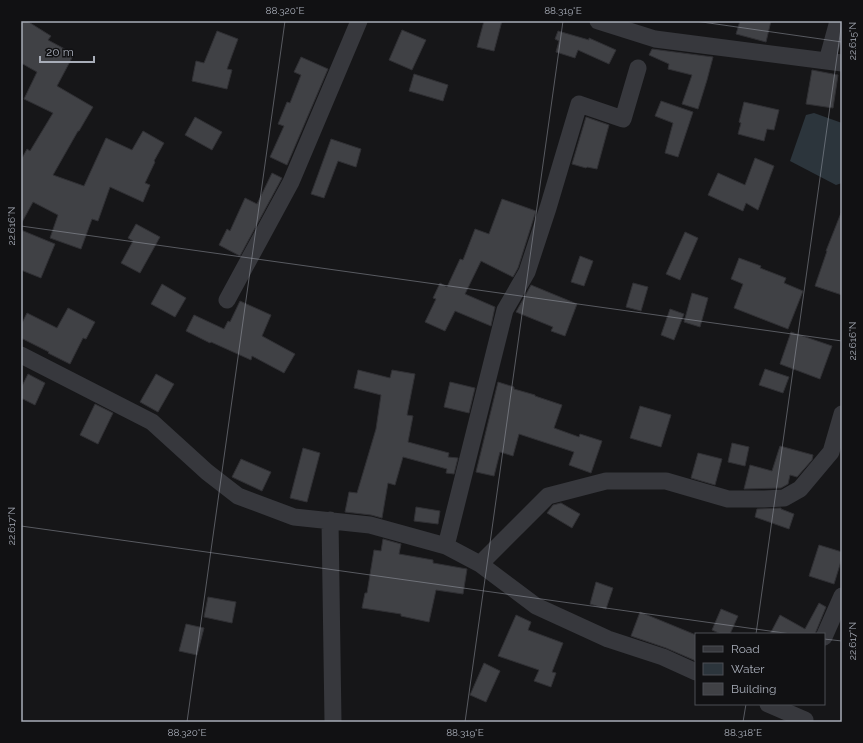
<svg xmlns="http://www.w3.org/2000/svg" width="863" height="743" font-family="Raleway,sans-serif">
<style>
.water{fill:#2c353c}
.building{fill:#404145;stroke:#303034}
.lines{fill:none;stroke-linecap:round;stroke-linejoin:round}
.street{stroke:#37383d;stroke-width:17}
.ticks{fill:none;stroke:#a8adb8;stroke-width:1;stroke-opacity:0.45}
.neatline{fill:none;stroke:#a8adb8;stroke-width:1.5}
.ticks-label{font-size:10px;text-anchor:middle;fill:#a8adb8}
</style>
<rect width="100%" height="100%" fill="#161618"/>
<path class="water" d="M 814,113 L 842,123 L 842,183 L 836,185 L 790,161 L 806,115 Z"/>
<path class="building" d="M 21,21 L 27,21 L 51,36 L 48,40 L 74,54 L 57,86 L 93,107 L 79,131 L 78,131 L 53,175 L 84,186 L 106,138 L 132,150 L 143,131 L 164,143 L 154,161 L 155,162 L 145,183 L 150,185 L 143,202 L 110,187 L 98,221 L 92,219 L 81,249 L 50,238 L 58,215 L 33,202 L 21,224 L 21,160 L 27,149 L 30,151 L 53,113 L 24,99 L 37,72 L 21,63 Z
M 484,21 L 502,21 L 494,51 L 477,47 Z
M 740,21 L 771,21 L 766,42 L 736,34 Z
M 402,30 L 426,40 L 412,70 L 389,60 Z
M 217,31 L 238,39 L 227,69 L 232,70 L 227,89 L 192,81 L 196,61 L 204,63 Z
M 558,31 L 589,40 L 589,38 L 616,50 L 609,64 L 578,50 L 575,58 L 556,52 L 559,41 L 555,39 Z
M 652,49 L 713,57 L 707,80 L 698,109 L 682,104 L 692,75 L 668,69 L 669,64 L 649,55 Z
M 301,57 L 328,69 L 287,165 L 270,157 L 284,126 L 278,124 L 287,102 L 290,103 L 301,75 L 294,72 Z
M 812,70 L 838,75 L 833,108 L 806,104 Z
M 414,74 L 448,85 L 443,101 L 409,91 Z
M 661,101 L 693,112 L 678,157 L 665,153 L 673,123 L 655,116 Z
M 744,102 L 779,110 L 774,130 L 767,129 L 764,141 L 738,134 L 741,123 L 739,122 Z
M 195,117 L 222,132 L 212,150 L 185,135 Z
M 586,117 L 609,125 L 597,169 L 587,167 L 586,168 L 572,164 Z
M 331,139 L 361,149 L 356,167 L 338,161 L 324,198 L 311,194 Z
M 755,158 L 774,166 L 758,210 L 746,203 L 743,211 L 708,195 L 718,173 L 745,185 Z
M 272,173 L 282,178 L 240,256 L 219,245 L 227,229 L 230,231 L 245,198 L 257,204 Z
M 502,199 L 536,211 L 518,268 L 513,277 L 481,261 L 465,294 L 495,307 L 491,326 L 455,311 L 445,331 L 425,322 L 436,299 L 433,298 L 440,283 L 447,287 L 460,259 L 463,260 L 475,229 L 489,234 Z
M 841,213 L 842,213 L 842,295 L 815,286 L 827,251 L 826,251 Z
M 136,224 L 160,237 L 140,273 L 121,263 L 133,241 L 128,238 Z
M 21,230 L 55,244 L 41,278 L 21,270 Z
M 685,232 L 698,238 L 680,280 L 666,274 Z
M 580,256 L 593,261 L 584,286 L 571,282 Z
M 739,258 L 761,266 L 760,268 L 786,278 L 784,283 L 803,291 L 788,329 L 734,308 L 743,284 L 731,279 Z
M 633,283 L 648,287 L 641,311 L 626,307 Z
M 162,284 L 186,298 L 175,317 L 151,304 Z
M 531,285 L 577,304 L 565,336 L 551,331 L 553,327 L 516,312 Z
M 692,293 L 708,298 L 700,327 L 684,322 Z
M 240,301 L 271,315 L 262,336 L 295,354 L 284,373 L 252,356 L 251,360 L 211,342 L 210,343 L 186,331 L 194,315 L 224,329 L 228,321 L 230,322 Z
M 68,308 L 95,322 L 86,339 L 83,338 L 70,364 L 48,353 L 49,352 L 21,338 L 21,325 L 27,313 L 57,328 Z
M 670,309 L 684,314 L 674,340 L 661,335 Z
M 791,332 L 832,346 L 820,379 L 780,364 Z
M 765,369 L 789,377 L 783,393 L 759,385 Z
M 358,370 L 390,378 L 392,370 L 415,374 L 407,415 L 413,416 L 408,442 L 449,453 L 448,457 L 458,458 L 454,474 L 446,473 L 447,469 L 403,457 L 395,485 L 388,483 L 382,518 L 371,515 L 345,512 L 349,492 L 357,493 L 376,429 L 381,395 L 354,388 Z
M 28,374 L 45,383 L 35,405 L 21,398 L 21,388 Z
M 156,374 L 174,384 L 158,412 L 140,402 Z
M 450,382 L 475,388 L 469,413 L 444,407 Z
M 498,382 L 514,387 L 514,389 L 535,395 L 535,396 L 562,405 L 554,428 L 579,437 L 580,434 L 602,441 L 591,473 L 569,465 L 574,452 L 519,434 L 513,456 L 500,452 L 494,476 L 476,472 Z
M 95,404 L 113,413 L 98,444 L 80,435 Z
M 640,406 L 671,415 L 661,447 L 630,438 Z
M 732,443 L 749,447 L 745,466 L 728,462 Z
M 780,446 L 813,455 L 812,460 L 797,477 L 790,475 L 788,484 L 781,488 L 744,489 L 750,465 L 772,471 Z
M 303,448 L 320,453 L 307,502 L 290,498 Z
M 698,453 L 722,459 L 715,485 L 691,478 Z
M 241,459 L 271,472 L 262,491 L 232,477 Z
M 561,503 L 580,514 L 572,528 L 547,513 L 553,505 Z
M 416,507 L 440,511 L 438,524 L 414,521 Z
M 781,508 L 781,509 L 794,514 L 789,529 L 755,517 L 757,509 Z
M 383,539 L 401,544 L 399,554 L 433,560 L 433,563 L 467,569 L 463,594 L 436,590 L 429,622 L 401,616 L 401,614 L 362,608 L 365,593 L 367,593 L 374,550 L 381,551 Z
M 819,545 L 842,552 L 842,558 L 834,584 L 809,576 Z
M 596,582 L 613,588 L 606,609 L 590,604 Z
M 208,597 L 236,602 L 232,623 L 204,617 Z
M 819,603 L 826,607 L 815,634 L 770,634 L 780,615 L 805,629 Z
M 721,609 L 738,616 L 730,634 L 721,634 L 712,630 Z
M 640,612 L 696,635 L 696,661 L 666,648 L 631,636 Z
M 516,615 L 531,622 L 528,630 L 563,643 L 552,672 L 556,673 L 551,687 L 534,681 L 539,670 L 498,656 Z
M 186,624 L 204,628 L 197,655 L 179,651 Z
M 484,663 L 500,671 L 486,702 L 470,695 Z"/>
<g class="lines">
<path class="street" d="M 598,21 L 655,39 L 842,63
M 827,61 L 838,21
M 227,300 L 291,182 L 359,21
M 21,355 L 152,422 L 207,472 L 238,496 L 294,517 L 370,525 L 446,546 L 480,564 L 536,606 L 608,639 L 663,657 L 696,672
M 330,520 L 333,722
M 446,546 L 505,310 L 527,272 L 548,208 L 579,104 L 623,119 L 638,68
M 480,564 L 548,496 L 606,481 L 666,481 L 728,499 L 764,499 L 784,498 L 800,489 L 831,452 L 842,414
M 824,637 L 842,596
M 768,704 L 805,720 L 803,722"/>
</g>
<path class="ticks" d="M 695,21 L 842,42M 21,226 L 842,341M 21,526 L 791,634M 756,634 L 842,21M 824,639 L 842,641M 187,722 L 285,21M 465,722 L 563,21M 743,722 L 746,704"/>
<rect width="863" height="743" fill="none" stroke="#111113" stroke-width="44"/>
<rect x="695" y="633" width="130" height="72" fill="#111113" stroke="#4d4f55"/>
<rect x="703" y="646" width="20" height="6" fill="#37383d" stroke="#4d4f55"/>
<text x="731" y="653" font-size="12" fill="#a8adb8">Road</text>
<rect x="703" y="663" width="20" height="12" fill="#2c353c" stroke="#4d4f55"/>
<text x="731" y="673" font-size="12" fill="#a8adb8">Water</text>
<rect x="703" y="683" width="20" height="12" fill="#404145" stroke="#4d4f55"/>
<text x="731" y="693" font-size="12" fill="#a8adb8">Building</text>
<path d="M40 56v6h54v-6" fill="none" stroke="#a8adb8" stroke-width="2"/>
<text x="46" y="56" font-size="12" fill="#a8adb8" stroke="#111113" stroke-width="3" paint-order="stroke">20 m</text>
<rect x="22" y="22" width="819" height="699" class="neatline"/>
<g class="ticks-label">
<text x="285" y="14">88.320°E</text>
<text x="563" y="14">88.319°E</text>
<text transform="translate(852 41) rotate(-90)" y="4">22.615°N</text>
<text transform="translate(11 226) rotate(-90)" y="4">22.616°N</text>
<text transform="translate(852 341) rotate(-90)" y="4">22.616°N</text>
<text transform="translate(11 526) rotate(-90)" y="4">22.617°N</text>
<text transform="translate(852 641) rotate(-90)" y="4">22.617°N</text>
<text x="187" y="736">88.320°E</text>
<text x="465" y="736">88.319°E</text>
<text x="743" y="736">88.318°E</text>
</g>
</svg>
